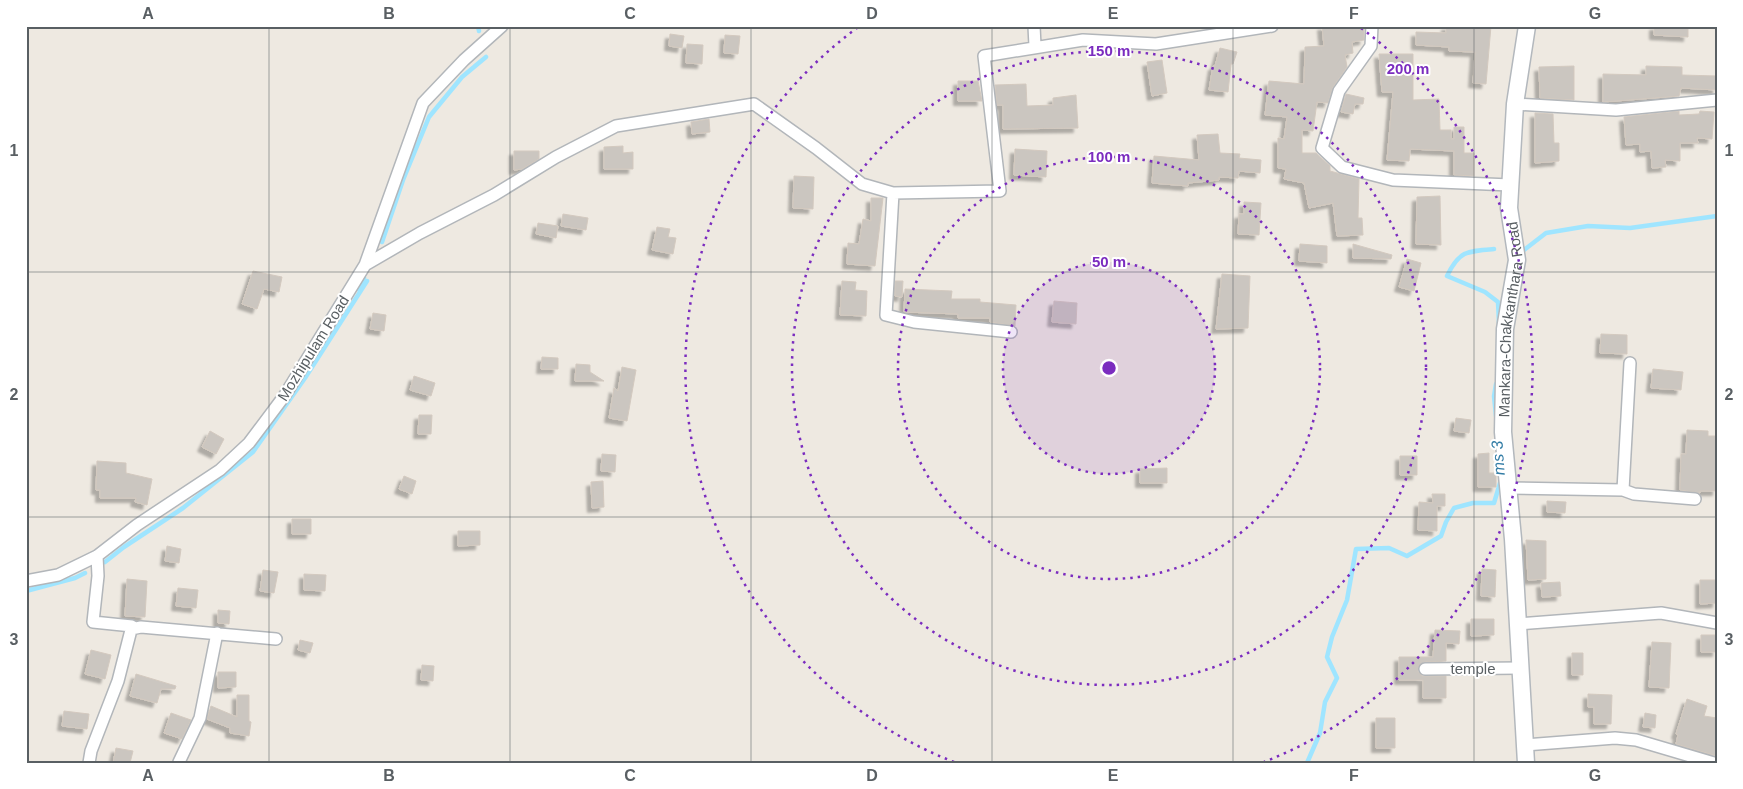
<svg xmlns="http://www.w3.org/2000/svg" width="1743" height="789" font-family="Helvetica,sans-serif">
<style>
.lines{fill:none;stroke-linecap:round;stroke-linejoin:round}
.stream{stroke:#9fe5ff;stroke-width:4.5}
.building{fill:#cbc6c0;stroke:#d3c9bf;filter:url(#shadow)}
.street-casing{stroke:#b2b6ba;stroke-width:14}
.secondary-casing{stroke:#b3b8bd;stroke-width:19}
.street{stroke:#fff;stroke-width:11}
.secondary{stroke:#fff;stroke-width:16}
.grid{fill:none;stroke:#595f63;stroke-width:1;stroke-opacity:0.55}
.ring{fill:none;stroke:#7b2cbf;stroke-width:2.5;stroke-dasharray:2.5 5}
.labels{text-anchor:middle;dominant-baseline:central;stroke-width:4;stroke-linejoin:round;paint-order:stroke}
.street-label{font-size:15px;fill:#595f63;stroke:#fff}
.water-label{font-size:16px;font-style:italic;fill:#327ca5;stroke:#fff}
.centre{fill:#7b2cbf;stroke:#fff;stroke-width:2.5}
.ring-label{font-size:15px;text-anchor:middle;font-weight:bold;fill:#7b2cbf;stroke:#fff;stroke-width:4;stroke-linejoin:round;paint-order:stroke}
.neatline{fill:none;stroke:#595f63;stroke-width:2}
.grid-label{font-size:16px;text-anchor:middle;font-weight:bold;fill:#595f63}
</style>
<defs>
<filter id="shadow"><feDropShadow dx="-4.5" dy="4.5" stdDeviation="1" flood-color="#0004"/></filter>
</defs>
<rect width="100%" height="100%" fill="#eee9e1"/>
<g class="lines">
<path class="stream" d="M 478,26 L 479,31
M 382,242 L 403,180 L 429,117 L 462,77 L 486,57 L 475,66
M 1494,249 C 1467,251 1459,251 1447,276 L 1485,292 L 1498,302 L 1499,323
M 1520,249 L 1524,250 L 1546,233 L 1588,226 L 1630,228 L 1717,216
M 358,289 L 364,278
M 1496,416 L 1494,396 L 1496,384
M 105,562 L 124,547 L 183,508 L 253,452 L 305,378 L 367,281
M 26,591 L 75,578 L 85,573
M 1307,763 L 1320,733 L 1325,702 L 1337,678 L 1327,657 L 1332,637 L 1347,600 L 1356,549 L 1389,548 L 1407,556 L 1441,536 L 1446,522 L 1454,508 L 1473,503 L 1494,503 L 1500,483"/>
</g>
<path class="building" d="M 1322,26 L 1364,26 L 1364,40 L 1352,42 L 1353,53 L 1345,55 L 1347,67 L 1333,87 L 1328,103 L 1317,102 L 1313,131 L 1302,130 L 1302,153 L 1316,153 L 1330,166 L 1330,171 L 1359,179 L 1358,218 L 1362,218 L 1363,235 L 1337,236 L 1333,203 L 1309,208 L 1304,183 L 1284,179 L 1286,169 L 1278,168 L 1278,138 L 1284,139 L 1287,117 L 1265,115 L 1269,81 L 1304,84 L 1305,47 L 1324,46 Z
M 1446,26 L 1491,26 L 1486,84 L 1473,83 L 1475,52 L 1449,51 L 1449,47 L 1416,45 L 1416,32 L 1446,33 Z
M 1654,26 L 1688,26 L 1688,37 L 1654,35 Z
M 670,34 L 684,36 L 682,48 L 669,46 Z
M 725,35 L 740,36 L 738,54 L 724,53 Z
M 687,44 L 703,45 L 702,64 L 686,63 Z
M 1220,48 L 1237,52 L 1233,64 L 1231,64 L 1228,92 L 1209,90 L 1213,66 L 1215,66 Z
M 1379,54 L 1413,54 L 1413,100 L 1439,99 L 1440,130 L 1451,130 L 1451,139 L 1454,139 L 1454,127 L 1464,127 L 1464,153 L 1474,153 L 1474,176 L 1454,175 L 1454,151 L 1410,149 L 1409,161 L 1387,160 L 1393,92 L 1382,92 Z
M 1162,60 L 1167,93 L 1152,96 L 1147,62 Z
M 1574,66 L 1574,100 L 1540,98 L 1539,67 Z
M 1646,66 L 1682,67 L 1682,75 L 1717,76 L 1717,90 L 1681,88 L 1679,96 L 1603,102 L 1603,74 L 1646,75 Z
M 958,81 L 978,81 L 982,101 L 958,101 Z
M 1026,84 L 1027,106 L 1053,105 L 1053,98 L 1076,95 L 1078,128 L 1003,129 L 1003,105 L 997,105 L 995,85 Z
M 1346,94 L 1364,98 L 1363,104 L 1355,104 L 1353,114 L 1341,112 Z
M 1679,111 L 1679,115 L 1699,114 L 1700,111 L 1714,112 L 1712,139 L 1697,138 L 1698,143 L 1680,143 L 1680,161 L 1665,160 L 1666,167 L 1652,168 L 1651,151 L 1640,152 L 1640,144 L 1626,145 L 1624,117 Z
M 1535,113 L 1553,114 L 1554,143 L 1559,143 L 1559,161 L 1535,163 Z
M 709,119 L 710,132 L 692,134 L 691,122 Z
M 1218,134 L 1220,153 L 1240,154 L 1239,158 L 1261,160 L 1260,173 L 1239,171 L 1238,178 L 1219,177 L 1219,180 L 1188,183 L 1188,186 L 1152,183 L 1154,156 L 1199,160 L 1197,135 Z
M 623,146 L 623,153 L 633,152 L 633,169 L 604,169 L 604,147 Z
M 1015,149 L 1047,151 L 1046,177 L 1014,175 Z
M 514,151 L 539,151 L 539,159 L 522,169 L 514,170 Z
M 794,176 L 814,177 L 813,209 L 793,208 Z
M 1440,196 L 1441,245 L 1416,244 L 1417,197 Z
M 871,198 L 883,198 L 875,266 L 847,264 L 848,243 L 859,244 L 863,219 L 871,221 Z
M 1244,202 L 1261,203 L 1259,235 L 1238,234 L 1239,214 L 1244,214 Z
M 563,214 L 588,218 L 586,230 L 561,226 Z
M 538,223 L 558,226 L 556,238 L 536,234 Z
M 657,227 L 670,229 L 668,237 L 676,238 L 673,254 L 652,250 Z
M 1300,244 L 1327,246 L 1327,263 L 1299,261 Z
M 1353,244 L 1392,255 L 1391,259 L 1353,258 Z
M 1407,259 L 1421,263 L 1414,291 L 1399,287 Z
M 253,271 L 282,277 L 279,292 L 264,289 L 257,309 L 242,304 Z
M 1222,274 L 1250,276 L 1248,328 L 1216,329 Z
M 842,281 L 856,282 L 855,290 L 867,291 L 866,316 L 840,315 Z
M 895,281 L 903,281 L 902,297 L 895,296 Z
M 905,289 L 952,291 L 951,299 L 980,299 L 980,302 L 1016,305 L 1015,326 L 990,322 L 990,318 L 958,318 L 958,314 L 904,312 Z
M 1054,301 L 1077,303 L 1076,324 L 1052,322 Z
M 373,313 L 386,315 L 384,331 L 370,329 Z
M 1601,334 L 1627,335 L 1627,354 L 1600,353 Z
M 542,357 L 558,358 L 558,369 L 541,369 Z
M 576,364 L 590,365 L 590,372 L 604,381 L 575,381 Z
M 622,367 L 636,370 L 627,421 L 609,418 L 614,388 L 618,391 Z
M 1653,369 L 1683,372 L 1681,390 L 1651,388 Z
M 414,376 L 435,383 L 431,396 L 410,390 Z
M 419,415 L 432,415 L 431,434 L 418,434 Z
M 1456,418 L 1471,420 L 1469,433 L 1454,431 Z
M 1687,430 L 1708,431 L 1708,436 L 1717,436 L 1717,491 L 1700,491 L 1700,493 L 1680,490 L 1681,454 L 1686,454 Z
M 210,431 L 224,439 L 216,454 L 202,447 Z
M 1489,453 L 1489,473 L 1496,473 L 1496,487 L 1478,487 L 1478,454 Z
M 602,454 L 616,455 L 615,472 L 601,471 Z
M 1400,456 L 1417,456 L 1417,475 L 1400,475 Z
M 97,461 L 126,463 L 126,473 L 152,479 L 147,505 L 135,502 L 136,498 L 100,498 L 100,490 L 96,490 Z
M 1167,468 L 1167,483 L 1140,483 L 1140,469 Z
M 404,476 L 416,481 L 412,494 L 399,489 Z
M 603,481 L 604,507 L 592,508 L 591,482 Z
M 1432,494 L 1445,494 L 1445,506 L 1437,506 L 1437,531 L 1418,530 L 1419,502 L 1433,503 Z
M 1547,501 L 1566,502 L 1565,513 L 1547,512 Z
M 292,519 L 311,519 L 311,534 L 292,534 Z
M 458,531 L 480,531 L 480,545 L 458,546 Z
M 1526,540 L 1546,541 L 1546,579 L 1528,580 Z
M 167,546 L 181,549 L 179,563 L 165,561 Z
M 1482,569 L 1496,570 L 1495,597 L 1481,596 Z
M 263,570 L 278,572 L 274,593 L 260,591 Z
M 304,574 L 326,575 L 325,591 L 304,590 Z
M 127,579 L 147,581 L 145,617 L 125,616 Z
M 1700,580 L 1717,580 L 1717,603 L 1700,604 Z
M 1560,582 L 1561,596 L 1542,597 L 1541,583 Z
M 178,588 L 198,590 L 196,608 L 176,606 Z
M 218,610 L 230,611 L 229,624 L 218,623 Z
M 1471,619 L 1494,619 L 1494,635 L 1471,636 Z
M 1435,630 L 1460,631 L 1459,644 L 1446,643 L 1446,661 L 1425,662 L 1419,665 L 1418,672 L 1422,676 L 1446,676 L 1446,698 L 1423,698 L 1423,680 L 1399,680 L 1399,657 L 1433,657 Z
M 1701,635 L 1717,635 L 1717,652 L 1701,652 Z
M 300,640 L 313,643 L 310,653 L 298,650 Z
M 1652,642 L 1671,643 L 1669,688 L 1649,687 Z
M 91,650 L 111,655 L 105,679 L 85,674 Z
M 1572,653 L 1583,653 L 1583,675 L 1572,675 Z
M 422,665 L 434,666 L 433,681 L 421,680 Z
M 218,672 L 236,672 L 236,687 L 218,688 Z
M 136,674 L 176,686 L 175,689 L 161,689 L 157,703 L 130,696 Z
M 1588,694 L 1612,695 L 1611,724 L 1594,724 L 1594,707 L 1588,707 Z
M 237,695 L 249,695 L 249,721 L 251,722 L 249,736 L 230,733 L 230,728 L 207,719 L 211,706 L 237,717 Z
M 1687,699 L 1707,706 L 1704,716 L 1717,718 L 1717,756 L 1676,744 L 1678,735 L 1676,734 Z
M 64,711 L 89,714 L 87,729 L 62,726 Z
M 171,713 L 191,720 L 182,739 L 164,733 Z
M 1645,713 L 1656,715 L 1655,728 L 1643,727 Z
M 1376,718 L 1395,718 L 1395,748 L 1376,748 Z
M 116,748 L 133,751 L 130,763 L 113,763 Z"/>
<g class="lines">
<g class="street-casing">
<path id="street" d="M 1034,26 L 1035,46
M 1372,26 L 1371,46 L 1339,91 L 1322,148 L 1342,167 L 1393,180 L 1510,185
M 1515,104 L 1616,110 L 1717,100
M 365,265 L 420,233 L 494,195 L 556,157 L 616,126 L 754,104 L 816,148 L 862,184 L 893,193
M 1011,332 L 914,322 L 886,315 L 893,193 L 1000,191 L 984,56 L 1083,40 L 1156,44 L 1272,26
M 1508,488 L 1623,490 L 1634,494 L 1695,499
M 1623,490 L 1630,363
M 26,581 L 58,575 L 97,556 L 137,525 L 220,470 L 249,443 L 285,395 L 365,265 L 423,103 L 464,60 L 502,26
M 1518,624 L 1661,613 L 1717,623
M 131,629 L 141,627 L 276,639
M 1425,669 L 1520,668
M 1525,745 L 1615,738 L 1636,740 L 1714,763
M 179,762 L 200,718 L 217,633
M 89,763 L 91,751 L 118,681 L 132,626 L 93,622 L 98,576 L 97,556"/>
</g>
<g class="secondary-casing">
<g id="secondary">
<path id="s1" d="M 1526,763 L 1513,539 L 1503,432 L 1505,329 L 1517,260 L 1509,208 L 1515,104 L 1527,26"/>
</g>
</g>
<use href="#street" class="street"/>
<use href="#secondary" class="secondary"/>
</g>
<path class="grid" d="M 269,26 L 269,763M 510,26 L 510,763M 751,26 L 751,763M 992,26 L 992,763M 1233,26 L 1233,763M 1474,26 L 1474,763M 26,272 L 1717,272M 26,517 L 1717,517"/>
<circle cx="1109" cy="368" r="106" fill="#7b2cbf" fill-opacity=".12"/>
<g class="ring">
<circle cx="1109" cy="368" r="106"/>
<circle cx="1109" cy="368" r="211"/>
<circle cx="1109" cy="368" r="317"/>
<path d="M954 762A423 423 0 0 1 857 28M1361 28A423 423 0 0 1 1264 762"/>
</g>
<g class="labels">
<g class="street-label">
<text stroke="none"><textPath href="#s1" startOffset="445">Mankara-Chakkanthara Road</textPath></text>
<text transform="translate(313 348) rotate(-58)">Mozhipulam Road</text>
<text x="1473" y="668">temple</text>
</g>
<g class="water-label">
<text transform="translate(1498 458) rotate(-94)">ms 3</text>
</g>
</g>
<circle cx="1109" cy="368" r="8" class="centre"/>
<g class="ring-label">
<text x="1109" y="56">150 m</text>
<text x="1408" y="74">200 m</text>
<text x="1109" y="162">100 m</text>
<text x="1109" y="267">50 m</text>
</g>
<rect width="1743" height="789" fill="none" stroke="#ffffff" stroke-width="55"/>
<rect x="28" y="28" width="1688" height="734" class="neatline"/>
<g class="grid-label">
<text x="148" y="19">A</text>
<text x="389" y="19">B</text>
<text x="630" y="19">C</text>
<text x="872" y="19">D</text>
<text x="1113" y="19">E</text>
<text x="1354" y="19">F</text>
<text x="1595" y="19">G</text>
<text x="14" y="156">1</text>
<text x="1729" y="156">1</text>
<text x="14" y="400">2</text>
<text x="1729" y="400">2</text>
<text x="14" y="645">3</text>
<text x="1729" y="645">3</text>
<text x="148" y="781">A</text>
<text x="389" y="781">B</text>
<text x="630" y="781">C</text>
<text x="872" y="781">D</text>
<text x="1113" y="781">E</text>
<text x="1354" y="781">F</text>
<text x="1595" y="781">G</text>
</g>
</svg>
